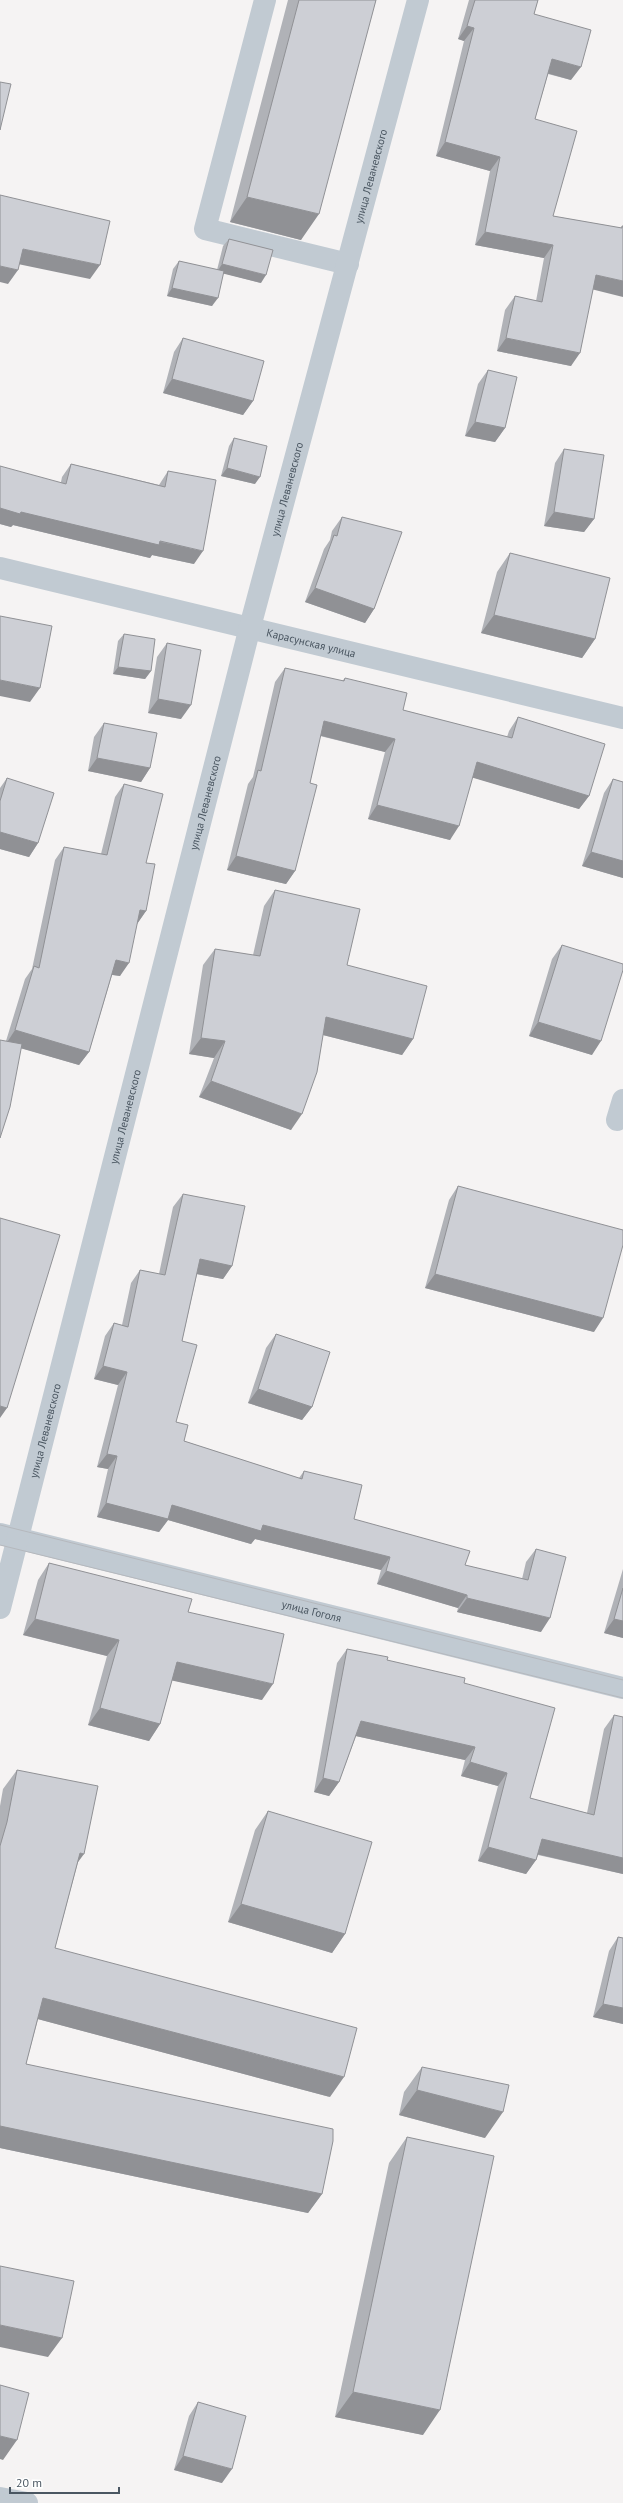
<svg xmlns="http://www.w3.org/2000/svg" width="623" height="2503" font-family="'PT Sans',sans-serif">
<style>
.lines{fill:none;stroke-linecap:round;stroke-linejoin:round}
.minor{stroke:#c1cad2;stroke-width:22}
.tram{stroke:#b5b8bd;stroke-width:1}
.wall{fill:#b0b2b7}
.shaded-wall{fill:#909195}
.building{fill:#cdcfd5;stroke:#909195}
.labels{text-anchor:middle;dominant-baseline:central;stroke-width:3;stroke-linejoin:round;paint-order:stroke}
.street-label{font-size:11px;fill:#4a5661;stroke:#fff}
</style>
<rect width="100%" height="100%" fill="#f5f3f3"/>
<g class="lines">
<g class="minor">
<path d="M 265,0 L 205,229 L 348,264"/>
<path id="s1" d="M 0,568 L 623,718"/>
<path d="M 617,1120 L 623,1100"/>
<path id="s2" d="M 0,1534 L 623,1688"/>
<path id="s3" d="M 0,1608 L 250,627 L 418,0"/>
<path d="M 0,2498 L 27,2503"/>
</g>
<path class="tram" d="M 0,1525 L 623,1680
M 0,1545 L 623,1698"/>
</g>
<path class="wall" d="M 288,0 L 376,0 L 301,240 L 230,222 Z
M 469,0 L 538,0 L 534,14 L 571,80 L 548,74 L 535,119 L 553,216 L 621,228 L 622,226 L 623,226 L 593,290 L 571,366 L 497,351 L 505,310 L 515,296 L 536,301 L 544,258 L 475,245 L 490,171 L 436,156 L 464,41 L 458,39 Z
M 229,239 L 261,283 L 223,273 L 212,306 L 167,296 L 173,269 L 179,261 L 217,270 L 223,246 Z
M 183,338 L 253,401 L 243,415 L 163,393 L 174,352 Z
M 488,370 L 505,428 L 495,442 L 465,436 L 478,384 Z
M 234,438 L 255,484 L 221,476 L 229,446 Z
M 564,449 L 594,519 L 584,532 L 544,526 L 555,463 Z
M 71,464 L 159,485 L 168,471 L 194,564 L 152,555 L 150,558 L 13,525 L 11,527 L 0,524 L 61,482 L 62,477 Z
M 342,517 L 374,609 L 365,623 L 305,602 L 324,549 L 330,540 L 332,531 Z
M 510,553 L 595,639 L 582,658 L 481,633 L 497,572 Z
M 124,634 L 151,671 L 145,679 L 113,674 L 118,641 Z
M 167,643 L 181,719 L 148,713 L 157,657 Z
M 285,668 L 342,681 L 345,678 L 403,710 L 507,737 L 509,731 L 518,717 L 589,796 L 579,809 L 472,777 L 450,840 L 368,819 L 385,752 L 320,736 L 310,783 L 295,871 L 286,884 L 227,870 L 248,784 L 253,777 L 275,682 Z
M 104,723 L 150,768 L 141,782 L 88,771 L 94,737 Z
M 7,778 L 38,843 L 29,857 L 0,849 L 0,788 Z
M 613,779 L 623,782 L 623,878 L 582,866 L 604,793 Z
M 124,784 L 146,863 L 146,911 L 137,924 L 120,976 L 112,975 L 89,1052 L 79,1065 L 21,1048 L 6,1041 L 25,979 L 32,969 L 55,860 L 64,847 L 101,854 L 115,797 Z
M 275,890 L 347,965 L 413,1039 L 402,1055 L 323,1035 L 291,1130 L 199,1097 L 214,1058 L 189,1054 L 203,965 L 215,949 L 253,955 L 264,906 Z
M 562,945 L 592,1055 L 529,1036 L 552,959 Z
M 458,1186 L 594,1332 L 425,1288 L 449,1200 Z
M 183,1194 L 232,1266 L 223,1279 L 197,1274 L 182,1341 L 176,1422 L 184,1441 L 299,1478 L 304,1471 L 354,1519 L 465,1565 L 522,1579 L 526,1562 L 536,1549 L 541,1632 L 457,1612 L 458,1608 L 377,1584 L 381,1570 L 255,1539 L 251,1544 L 168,1520 L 159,1532 L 97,1517 L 108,1469 L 97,1467 L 118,1385 L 94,1379 L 105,1336 L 114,1323 L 122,1325 L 131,1283 L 140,1270 L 159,1274 L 173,1207 Z
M 276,1334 L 312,1407 L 302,1420 L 248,1403 L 266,1348 Z
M 49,1563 L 188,1612 L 262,1700 L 172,1680 L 160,1724 L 149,1741 L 88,1725 L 107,1656 L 23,1635 L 38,1580 Z
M 623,1569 L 623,1638 L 604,1633 Z
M 347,1649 L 387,1660 L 464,1683 L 530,1798 L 587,1813 L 604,1729 L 614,1715 L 623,1874 L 538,1855 L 536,1860 L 526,1874 L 478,1861 L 498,1786 L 461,1776 L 465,1760 L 356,1736 L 339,1782 L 329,1796 L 314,1792 L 337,1663 Z
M 17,1770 L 78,1862 L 55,1948 L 330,2097 L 38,2019 L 26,2064 L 322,2194 L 308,2213 L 0,2148 L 0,1806 L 3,1789 Z
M 268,1811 L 345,1934 L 332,1953 L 228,1922 L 255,1830 Z
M 618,1937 L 623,1938 L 623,2024 L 593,2017 L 609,1951 Z
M 422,2067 L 485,2138 L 399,2115 L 404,2092 Z
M 407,2137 L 423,2435 L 335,2417 L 389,2163 Z
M 198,2402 L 222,2483 L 174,2470 L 189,2416 Z"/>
<path class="shaded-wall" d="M 467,26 L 474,28 L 464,41 L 458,39 Z
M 552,59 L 581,67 L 571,80 L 543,72 Z
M 445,142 L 500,157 L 490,171 L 436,156 Z
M 247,197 L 319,214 L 301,240 L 230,222 Z
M 485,232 L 553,245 L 544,258 L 475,245 Z
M 23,249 L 100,265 L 90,279 L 13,263 Z
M 222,264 L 266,275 L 261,283 L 217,272 Z
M 0,266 L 18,270 L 8,284 L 0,282 Z
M 596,275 L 623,281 L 623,297 L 587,288 Z
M 172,288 L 218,298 L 212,306 L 167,296 Z
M 506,338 L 580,353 L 571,366 L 497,351 Z
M 172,379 L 253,401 L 243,415 L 163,393 Z
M 475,422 L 505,428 L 495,442 L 465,436 Z
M 227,468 L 260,477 L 255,484 L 221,476 Z
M 0,508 L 21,512 L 203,551 L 194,564 L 152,555 L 150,558 L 13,525 L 11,527 L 0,524 Z
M 554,512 L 594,519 L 584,532 L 544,526 Z
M 315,588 L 374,609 L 365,623 L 305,602 Z
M 494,615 L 595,639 L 582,658 L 481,633 Z
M 118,667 L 151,671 L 145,679 L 113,674 Z
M 0,680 L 40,688 L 30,702 L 0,696 Z
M 158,699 L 191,705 L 181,719 L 148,713 Z
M 324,721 L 395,739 L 385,752 L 314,734 Z
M 97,758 L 150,768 L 141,782 L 88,771 Z
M 477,762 L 589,796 L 579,809 L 467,776 Z
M 377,805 L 459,826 L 450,840 L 368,819 Z
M 0,832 L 38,843 L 29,857 L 0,849 Z
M 591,852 L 623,861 L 623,878 L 582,866 Z
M 236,856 L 295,871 L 286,884 L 227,870 Z
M 140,910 L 146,911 L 137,924 Z
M 116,960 L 129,963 L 120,976 L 107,974 Z
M 326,1017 L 413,1039 L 402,1055 L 315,1033 Z
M 538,1022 L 601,1041 L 592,1055 L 529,1036 Z
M 15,1030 L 89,1052 L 79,1065 L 6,1044 Z
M 201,1038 L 225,1041 L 214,1058 L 189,1054 Z
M 211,1081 L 302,1114 L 291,1130 L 199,1097 Z
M 200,1259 L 232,1266 L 223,1279 L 191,1273 Z
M 435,1274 L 603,1318 L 594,1332 L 425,1288 Z
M 103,1366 L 127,1372 L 118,1385 L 94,1379 Z
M 258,1389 L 312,1407 L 302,1420 L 248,1403 Z
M 0,1406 L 7,1408 L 0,1418 Z
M 107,1454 L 117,1456 L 108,1469 L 97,1467 Z
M 106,1503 L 172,1505 L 263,1525 L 390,1557 L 381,1570 L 255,1539 L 251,1544 L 168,1520 L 159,1532 L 97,1517 Z
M 386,1571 L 467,1595 L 458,1608 L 377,1584 Z
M 467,1598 L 550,1618 L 541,1632 L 457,1612 Z
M 35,1619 L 119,1640 L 107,1656 L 23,1635 Z
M 614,1619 L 623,1621 L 623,1638 L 604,1633 Z
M 177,1662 L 273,1684 L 262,1700 L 165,1679 Z
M 100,1708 L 160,1724 L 149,1741 L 88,1725 Z
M 361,1721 L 475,1747 L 465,1760 L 351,1735 Z
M 470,1762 L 507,1773 L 498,1786 L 461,1776 Z
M 323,1778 L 339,1782 L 329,1796 L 314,1792 Z
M 542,1839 L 623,1858 L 623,1874 L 532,1853 Z
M 488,1847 L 536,1860 L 526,1874 L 478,1861 Z
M 80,1853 L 84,1854 L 70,1873 Z
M 241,1904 L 345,1934 L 332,1953 L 228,1922 Z
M 43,1998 L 344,2077 L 330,2097 L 30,2017 Z
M 603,2004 L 623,2008 L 623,2024 L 593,2017 Z
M 417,2090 L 503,2112 L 485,2138 L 399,2115 Z
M 0,2126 L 322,2194 L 308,2213 L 0,2148 Z
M 0,2325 L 62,2338 L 48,2357 L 0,2347 Z
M 353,2392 L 440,2410 L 423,2435 L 335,2417 Z
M 0,2436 L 17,2440 L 3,2460 L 0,2459 Z
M 183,2456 L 232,2469 L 222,2483 L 174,2470 Z"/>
<path class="building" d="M 299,0 L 376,0 L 319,214 L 247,197 Z
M 475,0 L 538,0 L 534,14 L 591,30 L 581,67 L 552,59 L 535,119 L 577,131 L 553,216 L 622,228 L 622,226 L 623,226 L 623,281 L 596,275 L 580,353 L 506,338 L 515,296 L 542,302 L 553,245 L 485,232 L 500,157 L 445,142 L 474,28 L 467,26 Z
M 0,82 L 11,84 L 0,130 Z
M 0,195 L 110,221 L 100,265 L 23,249 L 18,270 L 0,266 Z
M 229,239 L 273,250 L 266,275 L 222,264 Z
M 179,261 L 224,271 L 218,298 L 172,288 Z
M 183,338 L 264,361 L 253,401 L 172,379 Z
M 488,370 L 517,377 L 505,428 L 475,422 Z
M 234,438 L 267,446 L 260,477 L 227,468 Z
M 564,449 L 604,455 L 594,519 L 554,512 Z
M 71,464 L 165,487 L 168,471 L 216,480 L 203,551 L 160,541 L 159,545 L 21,512 L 20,514 L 0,508 L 0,466 L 66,484 Z
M 342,517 L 402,532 L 374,609 L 315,588 L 334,535 L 337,536 Z
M 510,553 L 610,578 L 595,639 L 494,615 Z
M 0,616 L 52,626 L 40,688 L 0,680 Z
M 124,634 L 155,639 L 151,671 L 118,667 Z
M 167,643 L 201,650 L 191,705 L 158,699 Z
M 285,668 L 344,681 L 345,678 L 407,693 L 403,710 L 512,738 L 518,717 L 605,744 L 589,796 L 477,762 L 459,826 L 377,805 L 395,739 L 324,721 L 310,783 L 317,785 L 295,871 L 236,856 L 258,770 L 261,771 Z
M 104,723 L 157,733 L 150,768 L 97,758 Z
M 7,778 L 54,793 L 38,843 L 0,832 L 0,801 Z
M 613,779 L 623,782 L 623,861 L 591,852 Z
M 124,784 L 163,794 L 146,863 L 155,864 L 146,911 L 140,910 L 129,963 L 116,960 L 89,1052 L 15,1030 L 34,966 L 39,968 L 64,847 L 107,855 Z
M 275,890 L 360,909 L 347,965 L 427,986 L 413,1039 L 326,1017 L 317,1072 L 302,1114 L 211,1081 L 225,1041 L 201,1038 L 215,949 L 260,956 Z
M 562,945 L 623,964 L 623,970 L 601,1041 L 538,1022 Z
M 0,1040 L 22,1044 L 10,1107 L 0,1138 Z
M 458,1186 L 623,1230 L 623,1245 L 603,1318 L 435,1274 Z
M 183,1194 L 245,1206 L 232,1266 L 200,1259 L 182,1341 L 197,1345 L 176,1422 L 188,1425 L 184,1441 L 302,1479 L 304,1471 L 362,1485 L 354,1519 L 470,1551 L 465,1565 L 528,1580 L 536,1549 L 566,1557 L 550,1618 L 467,1598 L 467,1595 L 386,1571 L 390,1557 L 263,1525 L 261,1531 L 172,1505 L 168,1519 L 106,1503 L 117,1456 L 107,1454 L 127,1372 L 103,1366 L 114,1323 L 128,1327 L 140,1270 L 165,1275 Z
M 0,1218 L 60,1235 L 7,1408 L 0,1406 Z
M 276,1334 L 330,1352 L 312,1407 L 258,1389 Z
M 49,1563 L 192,1599 L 188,1612 L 284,1634 L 273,1684 L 177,1662 L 160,1724 L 100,1708 L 119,1640 L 35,1619 Z
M 623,1588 L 623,1621 L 614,1619 Z
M 347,1649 L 388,1657 L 387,1660 L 465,1678 L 464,1683 L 555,1708 L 530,1798 L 594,1815 L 614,1715 L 623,1717 L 623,1858 L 542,1839 L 536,1860 L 488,1847 L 507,1773 L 470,1762 L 475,1747 L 361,1721 L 339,1782 L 323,1778 Z
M 17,1770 L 98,1786 L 84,1854 L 80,1853 L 55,1948 L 357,2028 L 344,2077 L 43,1998 L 26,2064 L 333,2129 L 333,2141 L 322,2194 L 0,2126 L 0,1846 L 7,1822 Z
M 268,1811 L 372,1842 L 345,1934 L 241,1904 Z
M 618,1937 L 623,1938 L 623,2008 L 603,2004 Z
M 422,2067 L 509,2085 L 503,2112 L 417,2090 Z
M 407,2137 L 494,2156 L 440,2410 L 353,2392 Z
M 0,2266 L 74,2281 L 62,2338 L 0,2325 Z
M 0,2385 L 29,2393 L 17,2440 L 0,2436 Z
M 198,2402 L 246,2416 L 232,2469 L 183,2456 Z"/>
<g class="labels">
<g class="street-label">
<text stroke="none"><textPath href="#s3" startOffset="1479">улица Леваневского</textPath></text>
<text stroke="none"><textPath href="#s3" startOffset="1155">улица Леваневского</textPath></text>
<text stroke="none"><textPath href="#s1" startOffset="320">Карасунская улица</textPath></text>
<text stroke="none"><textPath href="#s3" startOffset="831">улица Леваневского</textPath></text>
<text stroke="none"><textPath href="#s3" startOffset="507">улица Леваневского</textPath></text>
<text stroke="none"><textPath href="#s3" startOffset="183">улица Леваневского</textPath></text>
<text stroke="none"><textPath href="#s2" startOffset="321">улица Гоголя</textPath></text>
</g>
</g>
<path d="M10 2487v6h109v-6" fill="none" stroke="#4a5661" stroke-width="2"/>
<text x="16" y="2487" font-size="12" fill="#4a5661" stroke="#ffffff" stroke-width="3" paint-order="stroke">20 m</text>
</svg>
